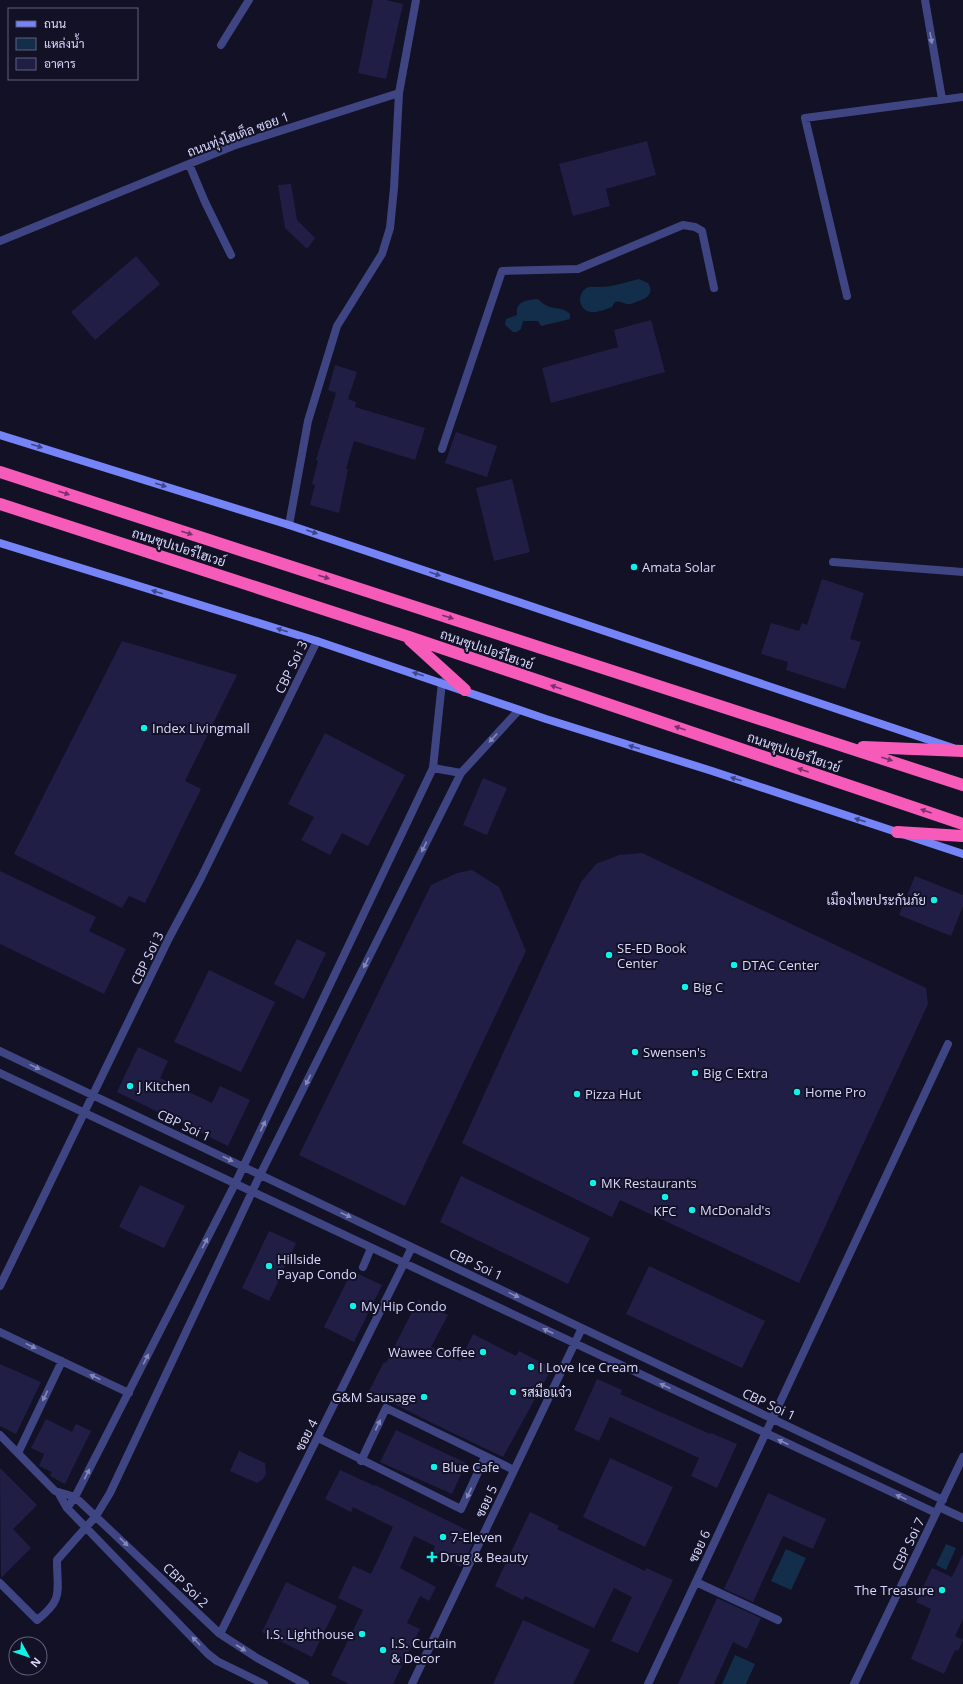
<svg xmlns="http://www.w3.org/2000/svg" width="963" height="1684" font-family="'Open Sans',Sarabun,sans-serif">
<style>
.water{fill:#122e4a}
.building{fill:#211e46}
.lines{fill:none;stroke-linecap:round;stroke-linejoin:round}
.street{stroke:#3f4582;stroke-width:8}
.secondary{stroke:#7584f7;stroke-width:8}
.highway{stroke:#f65bba;stroke-width:12}
.oneway{fill:#8488b9}
.oneway2{fill:#3f4584}
.oneway3{fill:#793269}
.poi-dot{fill:#10f1e9;stroke:#121126;stroke-width:1.5}
.labels{text-anchor:middle;dominant-baseline:central;stroke-width:4;stroke-linejoin:round;paint-order:stroke}
.street-label{font-size:13px;fill:#d8d9fd;stroke:#121126}
.poi-label{font-size:13px;fill:#d8d9fd;stroke:#121126;text-anchor:start}
</style>
<rect width="100%" height="100%" fill="#121126"/>
<path class="water" d="M 639,279 L 648,283 C 655,294 646,299 636,302 C 634,303 629,305 627,304 C 622,303 621,301 615,302 L 612,307 C 606,309 598,313 591,312 C 580,311 576,296 585,289 C 589,286 592,287 597,287 C 610,288 626,282 639,279 Z
M 538,299 C 551,313 560,304 570,314 L 570,319 L 541,326 L 538,321 L 523,321 L 521,329 L 517,332 L 513,332 L 505,325 L 506,319 L 517,315 C 515,301 527,300 538,299 Z
M 946,1544 L 956,1548 L 946,1570 L 936,1565 Z
M 786,1549 L 806,1558 L 791,1590 L 771,1581 Z
M 735,1655 L 755,1664 L 746,1684 L 722,1684 Z"/>
<path class="building" d="M 373,0 L 386,0 L 403,4 L 386,79 L 358,73 Z
M 647,141 L 656,175 L 606,189 L 610,206 L 573,216 L 559,164 Z
M 291,184 L 297,220 L 315,238 L 307,249 L 285,228 L 278,185 Z
M 136,256 L 160,284 L 95,340 L 71,312 Z
M 651,320 L 665,372 L 551,403 L 542,368 L 618,347 L 614,330 Z
M 335,365 L 357,372 L 348,399 L 356,402 L 355,407 L 425,428 L 415,460 L 354,441 L 346,469 L 348,469 L 339,513 L 310,505 L 315,485 L 312,484 L 318,461 L 316,460 L 336,393 L 328,390 Z
M 456,432 L 497,446 L 487,477 L 445,463 Z
M 512,479 L 530,552 L 494,561 L 476,488 Z
M 822,579 L 864,593 L 850,639 L 861,642 L 845,689 L 786,670 L 788,662 L 761,654 L 771,623 L 799,631 L 802,623 L 807,625 Z
M 122,641 L 237,675 L 185,781 L 201,789 L 145,903 L 129,896 L 122,908 L 14,854 Z
M 325,733 L 405,775 L 368,846 L 342,833 L 330,855 L 301,840 L 314,817 L 288,804 Z
M 483,778 L 507,788 L 487,835 L 463,825 Z
M 642,853 L 926,988 L 928,1004 L 799,1283 L 620,1200 L 612,1217 L 462,1143 L 581,882 L 596,864 L 619,855 Z
M 472,870 L 499,887 L 526,951 L 405,1206 L 299,1155 L 431,885 L 457,873 Z
M 0,871 L 96,917 L 89,931 L 126,949 L 104,994 L 0,944 Z
M 915,876 L 963,895 L 963,906 L 951,936 L 899,915 Z
M 297,939 L 326,953 L 304,999 L 274,984 Z
M 209,970 L 275,1002 L 241,1072 L 174,1042 Z
M 138,1047 L 168,1061 L 160,1078 L 212,1103 L 220,1086 L 250,1100 L 228,1146 L 117,1092 Z
M 461,1176 L 590,1238 L 568,1284 L 440,1222 Z
M 140,1185 L 185,1206 L 164,1248 L 119,1227 Z
M 269,1231 L 296,1243 L 269,1301 L 242,1288 Z
M 649,1266 L 765,1321 L 742,1368 L 626,1314 Z
M 352,1271 L 382,1285 L 354,1342 L 324,1327 Z
M 418,1300 L 448,1315 L 431,1347 L 460,1361 L 473,1334 L 516,1356 L 519,1351 L 552,1368 L 503,1457 L 434,1424 L 369,1391 L 384,1362 L 386,1363 Z
M 0,1364 L 41,1382 L 16,1434 L 0,1426 Z
M 597,1379 L 622,1390 L 620,1394 L 710,1434 L 711,1433 L 737,1444 L 717,1488 L 691,1476 L 699,1458 L 610,1417 L 599,1441 L 574,1430 Z
M 46,1419 L 72,1432 L 76,1424 L 91,1431 L 65,1484 L 50,1476 L 52,1472 L 39,1466 L 44,1454 L 31,1448 Z
M 396,1430 L 466,1463 L 452,1494 L 380,1462 Z
M 239,1451 L 265,1463 L 266,1474 L 263,1479 L 257,1483 L 230,1471 Z
M 610,1458 L 673,1487 L 645,1547 L 583,1517 Z
M 0,1468 L 37,1505 L 13,1529 L 31,1548 L 1,1578 Z
M 340,1470 L 375,1486 L 375,1485 L 477,1535 L 461,1567 L 432,1552 L 435,1546 L 414,1536 L 400,1568 L 436,1587 L 429,1601 L 420,1596 L 407,1623 L 420,1629 L 393,1684 L 349,1684 L 331,1675 L 363,1610 L 338,1598 L 353,1566 L 371,1574 L 393,1527 L 353,1507 L 351,1512 L 325,1499 Z
M 768,1493 L 826,1519 L 813,1549 L 783,1536 L 753,1602 L 724,1589 Z
M 530,1512 L 559,1526 L 557,1529 L 645,1571 L 646,1568 L 673,1580 L 638,1653 L 611,1641 L 632,1597 L 614,1588 L 594,1628 L 525,1596 L 523,1600 L 495,1586 Z
M 963,1554 L 963,1619 L 955,1636 L 963,1640 L 958,1651 L 955,1650 L 944,1674 L 911,1659 L 931,1609 L 916,1602 L 932,1568 L 952,1577 Z
M 286,1582 L 337,1606 L 312,1657 L 262,1632 Z
M 717,1598 L 761,1618 L 747,1649 L 733,1642 L 714,1684 L 678,1684 Z
M 523,1620 L 590,1650 L 573,1684 L 493,1684 Z"/>
<g class="lines">
<path class="street" d="M 925,0 L 942,99
M 221,45 L 249,0
M 189,164 L 205,202 L 231,255
M 0,241 L 233,146 L 399,93
M 847,296 L 805,118 L 963,97
M 442,449 L 502,271 L 578,269 L 683,225 L 695,227 L 702,231 L 714,288
M 289,525 L 308,421 L 337,326 L 382,254 L 390,228 L 394,188 L 399,93 L 416,0
M 833,562 L 963,572
M 433,768 L 461,773
M 0,1051 L 943,1500
M 0,1073 L 936,1513
M 363,1267 L 371,1248
M 0,1286 L 169,938 L 201,878 L 317,641
M 0,1332 L 129,1393
M 0,1435 L 55,1491 L 75,1497 L 220,1634 L 257,1658 L 305,1684
M 318,1438 L 461,1509 L 485,1457
M 18,1453 L 62,1361
M 361,1461 L 386,1408 L 514,1470
M 59,1494 L 67,1508 L 208,1654 L 217,1661 L 264,1684
M 939,1507 L 963,1518
M 67,1508 L 75,1497 L 235,1184 L 433,768 L 442,682
M 696,1582 L 778,1620
M 0,1583 L 37,1620 C 64,1599 57,1592 57,1560 L 96,1516 L 110,1493 L 260,1175 L 461,773 L 519,710
M 220,1634 L 412,1247
M 412,1684 L 582,1328
M 648,1684 L 948,1044
M 854,1684 L 963,1457"/>
<path class="secondary" d="M 0,435 L 289,525 L 953,748
M 0,543 L 317,641 L 546,719 L 712,771 L 963,854"/>
<path class="highway" d="M 0,472 L 963,785
M 0,504 L 406,636 L 963,824
M 410,640 L 465,690
M 863,747 L 963,751
M 897,832 L 963,836"/>
</g>
<defs><path id="oneway-solid" d="M-6-.8H1V-3.2L6.5 0L1 3.2V.8H-6Z"/></defs>
<g class="oneway">
<use href="#oneway-solid" transform="translate(931 38) rotate(80)"/>
<use href="#oneway-solid" transform="translate(493 738) rotate(133)"/>
<use href="#oneway-solid" transform="translate(424 847) rotate(116)"/>
<use href="#oneway-solid" transform="translate(366 963) rotate(116)"/>
<use href="#oneway-solid" transform="translate(35 1067) rotate(26)"/>
<use href="#oneway-solid" transform="translate(308 1080) rotate(116)"/>
<use href="#oneway-solid" transform="translate(263 1126) rotate(-65)"/>
<use href="#oneway-solid" transform="translate(228 1159) rotate(26)"/>
<use href="#oneway-solid" transform="translate(346 1215) rotate(25)"/>
<use href="#oneway-solid" transform="translate(205 1243) rotate(-63)"/>
<use href="#oneway-solid" transform="translate(514 1295) rotate(26)"/>
<use href="#oneway-solid" transform="translate(548 1331) rotate(-155)"/>
<use href="#oneway-solid" transform="translate(31 1346) rotate(26)"/>
<use href="#oneway-solid" transform="translate(146 1359) rotate(-63)"/>
<use href="#oneway-solid" transform="translate(95 1377) rotate(-155)"/>
<use href="#oneway-solid" transform="translate(665 1386) rotate(-155)"/>
<use href="#oneway-solid" transform="translate(45 1396) rotate(116)"/>
<use href="#oneway-solid" transform="translate(378 1425) rotate(-65)"/>
<use href="#oneway-solid" transform="translate(783 1442) rotate(-155)"/>
<use href="#oneway-solid" transform="translate(87 1474) rotate(-63)"/>
<use href="#oneway-solid" transform="translate(469 1493) rotate(115)"/>
<use href="#oneway-solid" transform="translate(901 1497) rotate(-155)"/>
<use href="#oneway-solid" transform="translate(124 1542) rotate(44)"/>
<use href="#oneway-solid" transform="translate(196 1641) rotate(-134)"/>
<use href="#oneway-solid" transform="translate(241 1648) rotate(33)"/>
</g>
<g class="oneway2">
<use href="#oneway-solid" transform="translate(37 446) rotate(17)"/>
<use href="#oneway-solid" transform="translate(161 485) rotate(17)"/>
<use href="#oneway-solid" transform="translate(312 532) rotate(19)"/>
<use href="#oneway-solid" transform="translate(435 574) rotate(19)"/>
<use href="#oneway-solid" transform="translate(157 592) rotate(-163)"/>
<use href="#oneway-solid" transform="translate(282 630) rotate(-163)"/>
<use href="#oneway-solid" transform="translate(418 674) rotate(-162)"/>
<use href="#oneway-solid" transform="translate(634 747) rotate(-163)"/>
<use href="#oneway-solid" transform="translate(736 779) rotate(-162)"/>
<use href="#oneway-solid" transform="translate(860 820) rotate(-162)"/>
</g>
<g class="oneway3">
<use href="#oneway-solid" transform="translate(64 493) rotate(18)"/>
<use href="#oneway-solid" transform="translate(187 533) rotate(18)"/>
<use href="#oneway-solid" transform="translate(324 577) rotate(18)"/>
<use href="#oneway-solid" transform="translate(448 617) rotate(18)"/>
<use href="#oneway-solid" transform="translate(556 687) rotate(-161)"/>
<use href="#oneway-solid" transform="translate(680 728) rotate(-161)"/>
<use href="#oneway-solid" transform="translate(887 759) rotate(18)"/>
<use href="#oneway-solid" transform="translate(803 770) rotate(-161)"/>
<use href="#oneway-solid" transform="translate(926 811) rotate(-161)"/>
</g>
<g class="poi-dot">
<circle cx="634" cy="567" r="4"/>
<circle cx="144" cy="728" r="4"/>
<circle cx="934" cy="900" r="4"/>
<circle cx="609" cy="955" r="4"/>
<circle cx="734" cy="965" r="4"/>
<circle cx="685" cy="987" r="4"/>
<circle cx="635" cy="1052" r="4"/>
<circle cx="695" cy="1073" r="4"/>
<circle cx="130" cy="1086" r="4"/>
<circle cx="797" cy="1092" r="4"/>
<circle cx="577" cy="1094" r="4"/>
<circle cx="593" cy="1183" r="4"/>
<circle cx="665" cy="1197" r="4"/>
<circle cx="692" cy="1210" r="4"/>
<circle cx="269" cy="1266" r="4"/>
<circle cx="353" cy="1306" r="4"/>
<circle cx="483" cy="1352" r="4"/>
<circle cx="531" cy="1367" r="4"/>
<circle cx="513" cy="1392" r="4"/>
<circle cx="424" cy="1397" r="4"/>
<circle cx="434" cy="1467" r="4"/>
<circle cx="443" cy="1537" r="4"/>
<path d="M430 1551h4v4h4v4h-4v4h-4v-4h-4v-4h4z"/>
<circle cx="942" cy="1590" r="4"/>
<circle cx="362" cy="1634" r="4"/>
<circle cx="383" cy="1650" r="4"/>
</g>
<g class="labels">
<g class="street-label">
<text transform="translate(238 134) rotate(-20)">ถนนทุ่งโฮเต็ล ซอย 1</text>
<text transform="translate(179 547) rotate(18)">ถนนซุปเปอร์ไฮเวย์</text>
<text transform="translate(487 649) rotate(19)">ถนนซุปเปอร์ไฮเวย์</text>
<text transform="translate(291 667) rotate(-64)">CBP Soi 3</text>
<text transform="translate(794 752) rotate(19)">ถนนซุปเปอร์ไฮเวย์</text>
<text transform="translate(147 958) rotate(-64)">CBP Soi 3</text>
<text transform="translate(184 1125) rotate(25)">CBP Soi 1</text>
<text transform="translate(476 1264) rotate(25)">CBP Soi 1</text>
<text transform="translate(769 1404) rotate(25)">CBP Soi 1</text>
<text transform="translate(306 1435) rotate(-63)">ซอย 4</text>
<text transform="translate(486 1501) rotate(-65)">ซอย 5</text>
<text transform="translate(908 1544) rotate(-64)">CBP Soi 7</text>
<text transform="translate(699 1546) rotate(-65)">ซอย 6</text>
<text transform="translate(186 1585) rotate(44)">CBP Soi 2</text>
</g>
<g class="poi-label">
<text x="642" y="567">Amata Solar</text>
<text x="152" y="728">Index Livingmall</text>
<text x="926" y="900" text-anchor="end">เมืองไทยประกันภัย</text>
<text x="617" y="948">SE-ED Book<tspan x="617" dy="15">Center</tspan></text>
<text x="742" y="965">DTAC Center</text>
<text x="693" y="987">Big C</text>
<text x="643" y="1052">Swensen's</text>
<text x="703" y="1073">Big C Extra</text>
<text x="138" y="1086">J Kitchen</text>
<text x="805" y="1092">Home Pro</text>
<text x="585" y="1094">Pizza Hut</text>
<text x="601" y="1183">MK Restaurants</text>
<text x="700" y="1210">McDonald's</text>
<text x="665" y="1211" text-anchor="middle">KFC</text>
<text x="277" y="1259">Hillside<tspan x="277" dy="15">Payap Condo</tspan></text>
<text x="361" y="1306">My Hip Condo</text>
<text x="475" y="1352" text-anchor="end">Wawee Coffee</text>
<text x="539" y="1367">I Love Ice Cream</text>
<text x="521" y="1392">รสมือแจ๋ว</text>
<text x="416" y="1397" text-anchor="end">G&amp;M Sausage</text>
<text x="442" y="1467">Blue Cafe</text>
<text x="451" y="1537">7-Eleven</text>
<text x="440" y="1557">Drug &amp; Beauty</text>
<text x="934" y="1590" text-anchor="end">The Treasure</text>
<text x="354" y="1634" text-anchor="end">I.S. Lighthouse</text>
<text x="391" y="1643">I.S. Curtain<tspan x="391" dy="15">&amp; Decor</tspan></text>
</g>
</g>
<rect x="8" y="8" width="130" height="72" fill="#121126" stroke="#61617c"/>
<rect x="16" y="21" width="20" height="6" fill="#7584f7" stroke="#61617c"/>
<text x="44" y="28" font-size="12" fill="#d8d9fd">ถนน</text>
<rect x="16" y="38" width="20" height="12" fill="#122e4a" stroke="#61617c"/>
<text x="44" y="48" font-size="12" fill="#d8d9fd">แหล่งน้ำ</text>
<rect x="16" y="58" width="20" height="12" fill="#211e46" stroke="#61617c"/>
<text x="44" y="68" font-size="12" fill="#d8d9fd">อาคาร</text>
<g transform="translate(28 1656) rotate(130)"><circle r="19" fill="#121126" stroke="#61617c"/>
<path d="M0-3L7 15L0 10L-7 15Z" fill="#10f1e9"/>
<text y="-6" font-size="11" font-weight="bold" text-anchor="middle" fill="#d8d9fd">N</text>
</g>
</svg>
